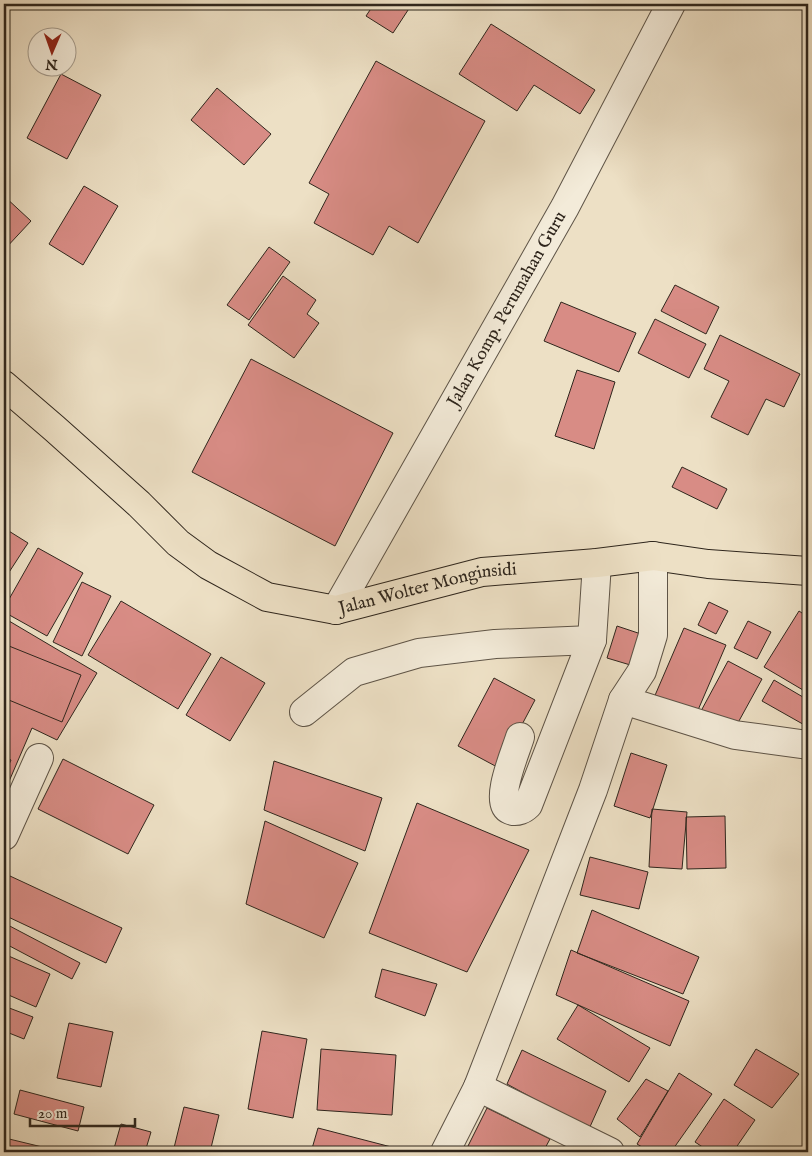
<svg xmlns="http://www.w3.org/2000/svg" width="812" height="1156" font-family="'IM FELL English',serif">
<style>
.building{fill:#d88c85;stroke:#2f261d}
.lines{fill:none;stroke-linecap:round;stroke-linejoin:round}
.minor-casing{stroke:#5e5447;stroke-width:30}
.major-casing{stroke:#2f261d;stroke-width:30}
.minor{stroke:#f3ebd9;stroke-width:28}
.major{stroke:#ede0c5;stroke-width:28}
.labels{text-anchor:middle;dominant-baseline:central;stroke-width:5;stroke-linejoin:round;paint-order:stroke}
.street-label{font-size:18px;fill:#2f261d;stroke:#f3ebd9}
</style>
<rect width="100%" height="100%" fill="#ede0c5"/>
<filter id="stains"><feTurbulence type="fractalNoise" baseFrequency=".004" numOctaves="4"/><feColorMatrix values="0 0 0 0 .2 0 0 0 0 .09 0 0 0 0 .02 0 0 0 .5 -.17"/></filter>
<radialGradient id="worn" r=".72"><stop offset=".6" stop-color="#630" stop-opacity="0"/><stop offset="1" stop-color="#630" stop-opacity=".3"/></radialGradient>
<path class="building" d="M 374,4 L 412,4 L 393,33 L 366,16 Z
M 491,24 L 595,90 L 580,114 L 534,85 L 517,111 L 459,74 Z
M 376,61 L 485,121 L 418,243 L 389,226 L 373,255 L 314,223 L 329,194 L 309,183 Z
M 61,74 L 101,95 L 67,159 L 27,138 Z
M 217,88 L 271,134 L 244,165 L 191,120 Z
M 84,186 L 118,206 L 83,265 L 49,244 Z
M 4,196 L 31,221 L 4,250 Z
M 269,247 L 290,262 L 249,320 L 227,305 Z
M 283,276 L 316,300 L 307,314 L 319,323 L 294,358 L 248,325 Z
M 675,285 L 719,307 L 706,334 L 661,311 Z
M 561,302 L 636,333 L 619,372 L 544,341 Z
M 655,319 L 706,344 L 689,378 L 638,353 Z
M 720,335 L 800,374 L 784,407 L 766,399 L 748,435 L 711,417 L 729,381 L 704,369 Z
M 251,359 L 393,433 L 335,546 L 192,472 Z
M 577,370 L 615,382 L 594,449 L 555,436 Z
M 682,467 L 727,489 L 717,509 L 672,487 Z
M 4,528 L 28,543 L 4,580 Z
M 38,548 L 83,573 L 47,636 L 4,612 L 4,608 Z
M 82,582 L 111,596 L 82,656 L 53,642 Z
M 121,601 L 211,654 L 178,709 L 88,655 Z
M 709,602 L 728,611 L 716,634 L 698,625 Z
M 799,611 L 808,617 L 808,693 L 764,667 Z
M 4,618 L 97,673 L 57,740 L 32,728 L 4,793 Z
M 748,621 L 771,632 L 757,659 L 734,648 Z
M 617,626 L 647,636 L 637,667 L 607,658 Z
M 684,628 L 726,645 L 695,717 L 653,700 Z
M 4,644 L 81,675 L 62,722 L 4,698 Z
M 221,657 L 265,683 L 230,741 L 186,715 Z
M 728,661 L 762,679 L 734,730 L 701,711 Z
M 494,678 L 535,700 L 499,768 L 458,746 Z
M 774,680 L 808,700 L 808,727 L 762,701 Z
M 631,753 L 667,765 L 650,818 L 614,806 Z
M 4,756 L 11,760 L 4,775 Z
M 63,759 L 154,805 L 128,854 L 38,809 Z
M 274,761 L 382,798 L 365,851 L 264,810 Z
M 417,803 L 529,850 L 467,972 L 369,933 Z
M 652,809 L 687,812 L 682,869 L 649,867 Z
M 725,816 L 726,868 L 687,869 L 686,817 Z
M 265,821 L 358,863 L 324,938 L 246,904 Z
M 590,857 L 648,872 L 639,909 L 580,895 Z
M 10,876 L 122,928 L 106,963 L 4,915 L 4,888 Z
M 592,910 L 699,957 L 683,994 L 577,953 Z
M 4,923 L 80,963 L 72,979 L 4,943 Z
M 571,950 L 689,1001 L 670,1046 L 556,995 Z
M 4,954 L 50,974 L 36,1007 L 4,993 Z
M 382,969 L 437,984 L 425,1016 L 375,997 Z
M 578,1005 L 650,1048 L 629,1082 L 557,1039 Z
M 4,1006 L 33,1017 L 24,1039 L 4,1031 Z
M 69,1023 L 113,1032 L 101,1087 L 57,1078 Z
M 262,1031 L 307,1039 L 293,1118 L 248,1109 Z
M 321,1049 L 396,1055 L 392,1115 L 317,1110 Z
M 756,1049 L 799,1074 L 772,1108 L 734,1085 Z
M 522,1050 L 606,1091 L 589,1129 L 507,1084 Z
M 679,1073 L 712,1094 L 671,1152 L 650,1152 L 637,1144 Z
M 646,1079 L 668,1091 L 640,1137 L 617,1119 Z
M 20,1090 L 84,1107 L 78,1131 L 14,1114 Z
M 724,1099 L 755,1120 L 733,1152 L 710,1152 L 695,1142 Z
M 184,1107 L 219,1115 L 210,1152 L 173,1152 Z
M 487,1108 L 550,1139 L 543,1152 L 465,1152 Z
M 121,1124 L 151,1132 L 145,1152 L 113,1152 Z
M 318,1128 L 399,1149 L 398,1152 L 311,1152 Z
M 5,1138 L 63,1152 L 4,1152 Z
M 786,1147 L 795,1152 L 783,1152 Z"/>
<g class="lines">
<g class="minor-casing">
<g id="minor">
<path id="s1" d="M 336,610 L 565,207 L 671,4"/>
<path d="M 623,700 L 735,735 L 808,745"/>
<path d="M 304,712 L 354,672 L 419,653 L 495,644 L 592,640"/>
<path d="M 520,737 C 516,751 493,803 510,810 C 517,813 524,809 528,805 L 592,640 L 597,563"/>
<path d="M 4,836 L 39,758"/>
<path d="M 478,1087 L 610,1152"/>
<path d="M 445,1152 L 478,1087 L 593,790 L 623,700 L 642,671 L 653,635 L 653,556"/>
</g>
</g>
<g class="major-casing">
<g id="major">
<path id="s2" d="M 4,385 L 54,428 L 139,504 L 178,543 L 208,565 L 267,597 L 336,610 L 482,572 L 597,563 L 653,556 L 708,564 L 808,571"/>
</g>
</g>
<use href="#minor" class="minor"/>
<use href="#major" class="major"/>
</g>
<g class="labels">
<g class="street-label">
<text stroke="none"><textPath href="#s1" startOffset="346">Jalan Komp. Perumahan Guru</textPath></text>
<text stroke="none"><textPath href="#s2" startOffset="504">Jalan Wolter Monginsidi</textPath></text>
</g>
</g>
<rect width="812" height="1156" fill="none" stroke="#ede0c5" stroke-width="20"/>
<rect x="5" y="5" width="802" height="1146" fill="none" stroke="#2f261d" stroke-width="2.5"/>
<rect x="10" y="10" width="792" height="1136" fill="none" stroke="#2f261d"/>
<g transform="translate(52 52) rotate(182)"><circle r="24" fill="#f3ebd9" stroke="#a59c8e"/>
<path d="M0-4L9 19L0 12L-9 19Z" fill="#8f2418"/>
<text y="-8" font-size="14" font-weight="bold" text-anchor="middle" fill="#2f261d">N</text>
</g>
<path d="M30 1118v8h105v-8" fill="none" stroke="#2f261d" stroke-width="2.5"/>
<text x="38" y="1118" font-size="15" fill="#2f261d" stroke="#f3ebd9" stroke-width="4" paint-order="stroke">20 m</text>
<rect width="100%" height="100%" filter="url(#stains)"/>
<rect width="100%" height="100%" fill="url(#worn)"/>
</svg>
